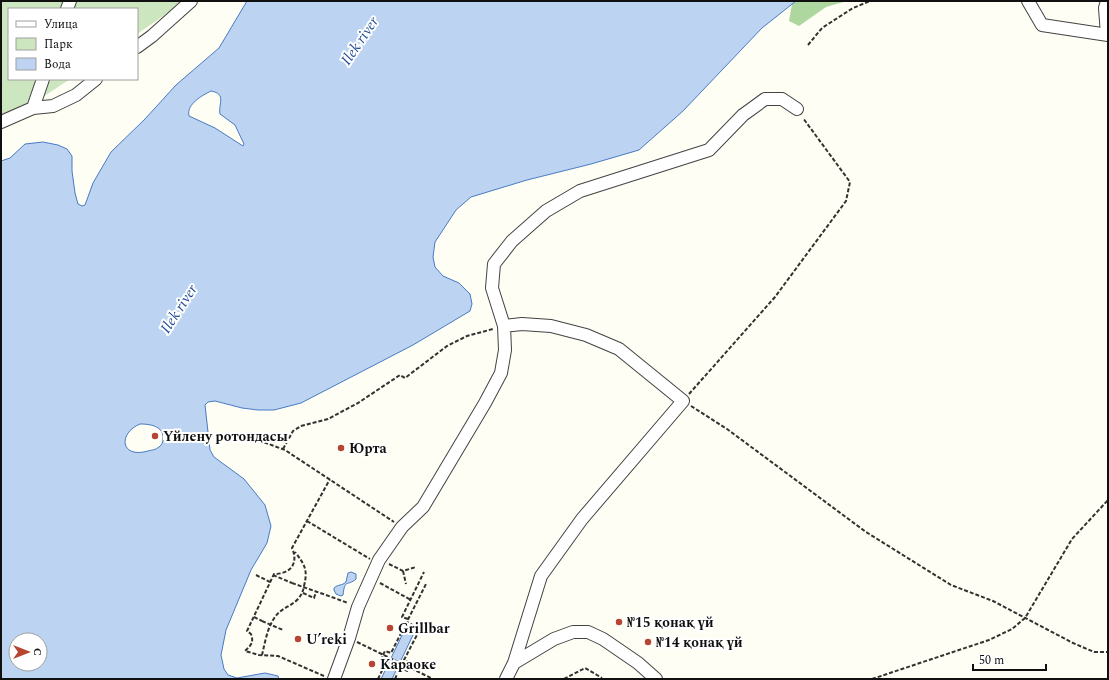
<svg xmlns="http://www.w3.org/2000/svg" width="1109" height="680" font-family="Spectral,serif">
<style>
.green{fill:#cce7bf}
.forest{fill:#aed69f}
.water{fill:#bcd3f2;stroke:#487bc3;fill-rule:evenodd}
.pier{fill:#fefef4}
.lines{fill:none;stroke-linecap:round;stroke-linejoin:round}
.minor-casing{stroke:#434343;stroke-width:14}
.path{stroke:#323232;stroke-width:2;stroke-dasharray:4 2;stroke-linecap:butt}
.minor{stroke:#fff;stroke-width:12}
.path-bridge{stroke:#323232;stroke-width:2;stroke-dasharray:4 2;stroke-linecap:butt}
.poi-dot{fill:#b64532;stroke:#fff;stroke-width:1.5}
.labels{text-anchor:middle;dominant-baseline:central;stroke-width:4;stroke-linejoin:round;paint-order:stroke}
.poi-label{font-size:14px;font-weight:bold;fill:#101010;stroke:#fff;text-anchor:start}
.water-label{font-size:15px;font-style:italic;fill:#224e99;stroke:#fff}
</style>
<rect width="100%" height="100%" fill="#fefef4"/>
<path class="green" d="M 1,1 L 185,1 L 137,34 L 137,9 L 9,9 L 9,79 L 70,79 L 31,105 L 1,114 Z"/>
<path class="forest" d="M 796,1 L 847,1 L 826,7 L 799,26 L 789,21 L 792,4 Z"/>
<path class="water" d="M 247,1 L 796,1 L 762,28 L 683,111 L 639,150 L 591,164 L 527,180 L 471,197 L 456,210 L 435,242 L 433,257 L 435,267 L 443,276 L 459,283 L 470,294 L 472,304 L 470,311 L 413,345 L 301,403 L 274,410 L 258,410 L 242,408 L 215,401 L 208,402 L 205,405 L 210,450 L 214,457 L 244,479 L 265,505 L 271,526 L 267,543 L 251,570 L 226,630 L 221,655 L 224,669 L 228,675 L 237,678 L 265,673 L 278,676 L 279,679 L 1,679 L 1,161 L 10,158 L 25,144 L 43,142 L 58,145 L 67,149 L 72,156 L 72,171 L 75,193 L 78,204 L 82,206 L 85,205 L 93,183 L 111,152 L 145,119 L 176,85 L 219,48 ZM 211,91 C 227,94 218,104 220,114 L 235,125 L 244,144 L 243,146 L 215,128 L 189,116 C 186,104 203,95 211,91 ZM 140,424 C 150,424 164,426 163,439 C 163,442 162,445 159,447 C 156,450 151,450 148,451 C 120,459 118,433 140,424 ZM 16,640 L 40,640 L 40,664 L 16,664 Z
M 351,572 L 356,574 L 356,579 C 347,587 345,578 343,595 L 341,596 L 336,594 L 334,590 L 334,588 C 338,584 342,586 346,582 L 348,573 Z
M 405,629 L 414,633 L 392,679 L 381,679 Z"/>
<path class="pier" d="M 210,433 L 210,438 L 163,440 L 163,434 Z"/>
<g class="lines">
<g class="minor-casing">
<path id="minor" d="M 1028,1 L 1042,25 L 1108,35
M 1107,1 L 1105,8 L 1107,35
M 67,9 L 70,1
M 137,47 L 152,36 L 191,1
M 33,108 L 43,79
M 1,122 L 33,108 L 53,106 L 76,95 L 96,79
M 504,326 L 522,324 L 551,326 L 586,335 L 619,349 L 683,401 L 582,519 L 541,576 L 514,663
M 334,679 L 349,638 L 358,607 L 379,560 L 402,527 L 423,507 L 485,403 L 501,373 L 505,350 L 504,326 L 492,288 L 494,264 L 512,241 L 546,211 L 580,191 L 709,150 L 743,115 L 765,99 L 782,99 L 797,109
M 506,679 L 514,663 L 554,639 L 573,632 L 588,632 L 603,639 L 638,663 L 656,679"/>
</g>
<path class="path" d="M 808,45 L 822,28 L 853,8 L 870,1
M 689,394 L 775,297 L 846,201 L 850,182 L 803,118
M 691,406 L 727,429 L 866,532 L 951,585 L 993,601 L 1073,643 L 1094,652 L 1108,652
M 223,435 L 255,439 L 285,450 L 394,522
M 283,449 L 293,431 L 301,426 L 328,419 L 358,403 L 400,375 L 405,378 L 447,346 L 467,336 L 493,329
M 307,521 L 370,559
M 389,564 L 403,571 L 416,567
M 403,571 L 406,584
M 256,575 L 270,582
M 273,575 L 292,583
M 380,583 L 411,600
M 303,593 L 314,598 L 316,592
M 326,595 L 348,603
M 254,617 L 262,621
M 408,619 L 402,617 L 424,572
M 357,642 L 433,679
M 262,655 C 265,643 267,628 275,617 C 281,608 290,607 297,600 C 301,596 303,592 304,586 C 308,570 305,565 295,552
M 383,655 L 385,651 L 391,653 L 426,584
M 324,676 L 278,656 L 259,655 L 245,651 C 251,645 254,643 251,634 L 247,631 L 274,574 C 290,574 299,564 292,548 L 330,479
M 378,679 L 387,660 L 382,658 L 383,655
M 395,679 L 400,667 L 407,671 L 410,663 L 404,660 L 420,629 L 407,622
M 564,679 L 585,668 L 602,678
M 872,679 L 989,640 L 1012,629 L 1025,618 L 1072,539 L 1108,500"/>
<use href="#minor" class="minor"/>
<path class="path-bridge" d="M 292,583 L 326,595
M 262,621 L 283,630"/>
</g>
<g class="poi-dot">
<circle cx="155" cy="436" r="4"/>
<circle cx="341" cy="448" r="4"/>
<circle cx="619" cy="622" r="4"/>
<circle cx="390" cy="628" r="4"/>
<circle cx="298" cy="639" r="4"/>
<circle cx="648" cy="642" r="4"/>
<circle cx="372" cy="664" r="4"/>
</g>
<g class="labels">
<g class="poi-label">
<text x="163" y="436">Үйлену ротондaсы</text>
<text x="349" y="448">Юрта</text>
<text x="627" y="622">№15 қонақ үй</text>
<text x="398" y="628">Grillbar</text>
<text x="306" y="639">U’reki</text>
<text x="656" y="642">№14 қонақ үй</text>
<text x="380" y="664">Караоке</text>
</g>
<g class="water-label">
<text transform="translate(360 41) rotate(-56)">Ilek river</text>
<text transform="translate(179 309) rotate(-57)">Ilek river</text>
</g>
</g>
<rect width="1109" height="680" fill="none" stroke="#101010" stroke-width="4"/>
<rect x="8" y="8" width="130" height="72" fill="#ffffff" stroke="#9f9f9f"/>
<rect x="16" y="21" width="20" height="6" fill="#ffffff" stroke="#9f9f9f"/>
<text x="44" y="28" font-size="12" fill="#101010">Улица</text>
<rect x="16" y="38" width="20" height="12" fill="#cce7bf" stroke="#9f9f9f"/>
<text x="44" y="48" font-size="12" fill="#101010">Парк</text>
<rect x="16" y="58" width="20" height="12" fill="#bcd3f2" stroke="#9f9f9f"/>
<text x="44" y="68" font-size="12" fill="#101010">Вода</text>
<g transform="translate(28 652) rotate(90)"><circle r="19" fill="#ffffff" stroke="#9f9f9f"/>
<path d="M0-3L7 15L0 10L-7 15Z" fill="#b64532"/>
<text y="-6" font-size="11" font-weight="bold" text-anchor="middle" fill="#101010">С</text>
</g>
<path d="M973 664v6h73v-6" fill="none" stroke="#101010" stroke-width="2"/>
<text x="979" y="664" font-size="12" fill="#101010" stroke="#ffffff" stroke-width="3" paint-order="stroke">50 m</text>
</svg>
